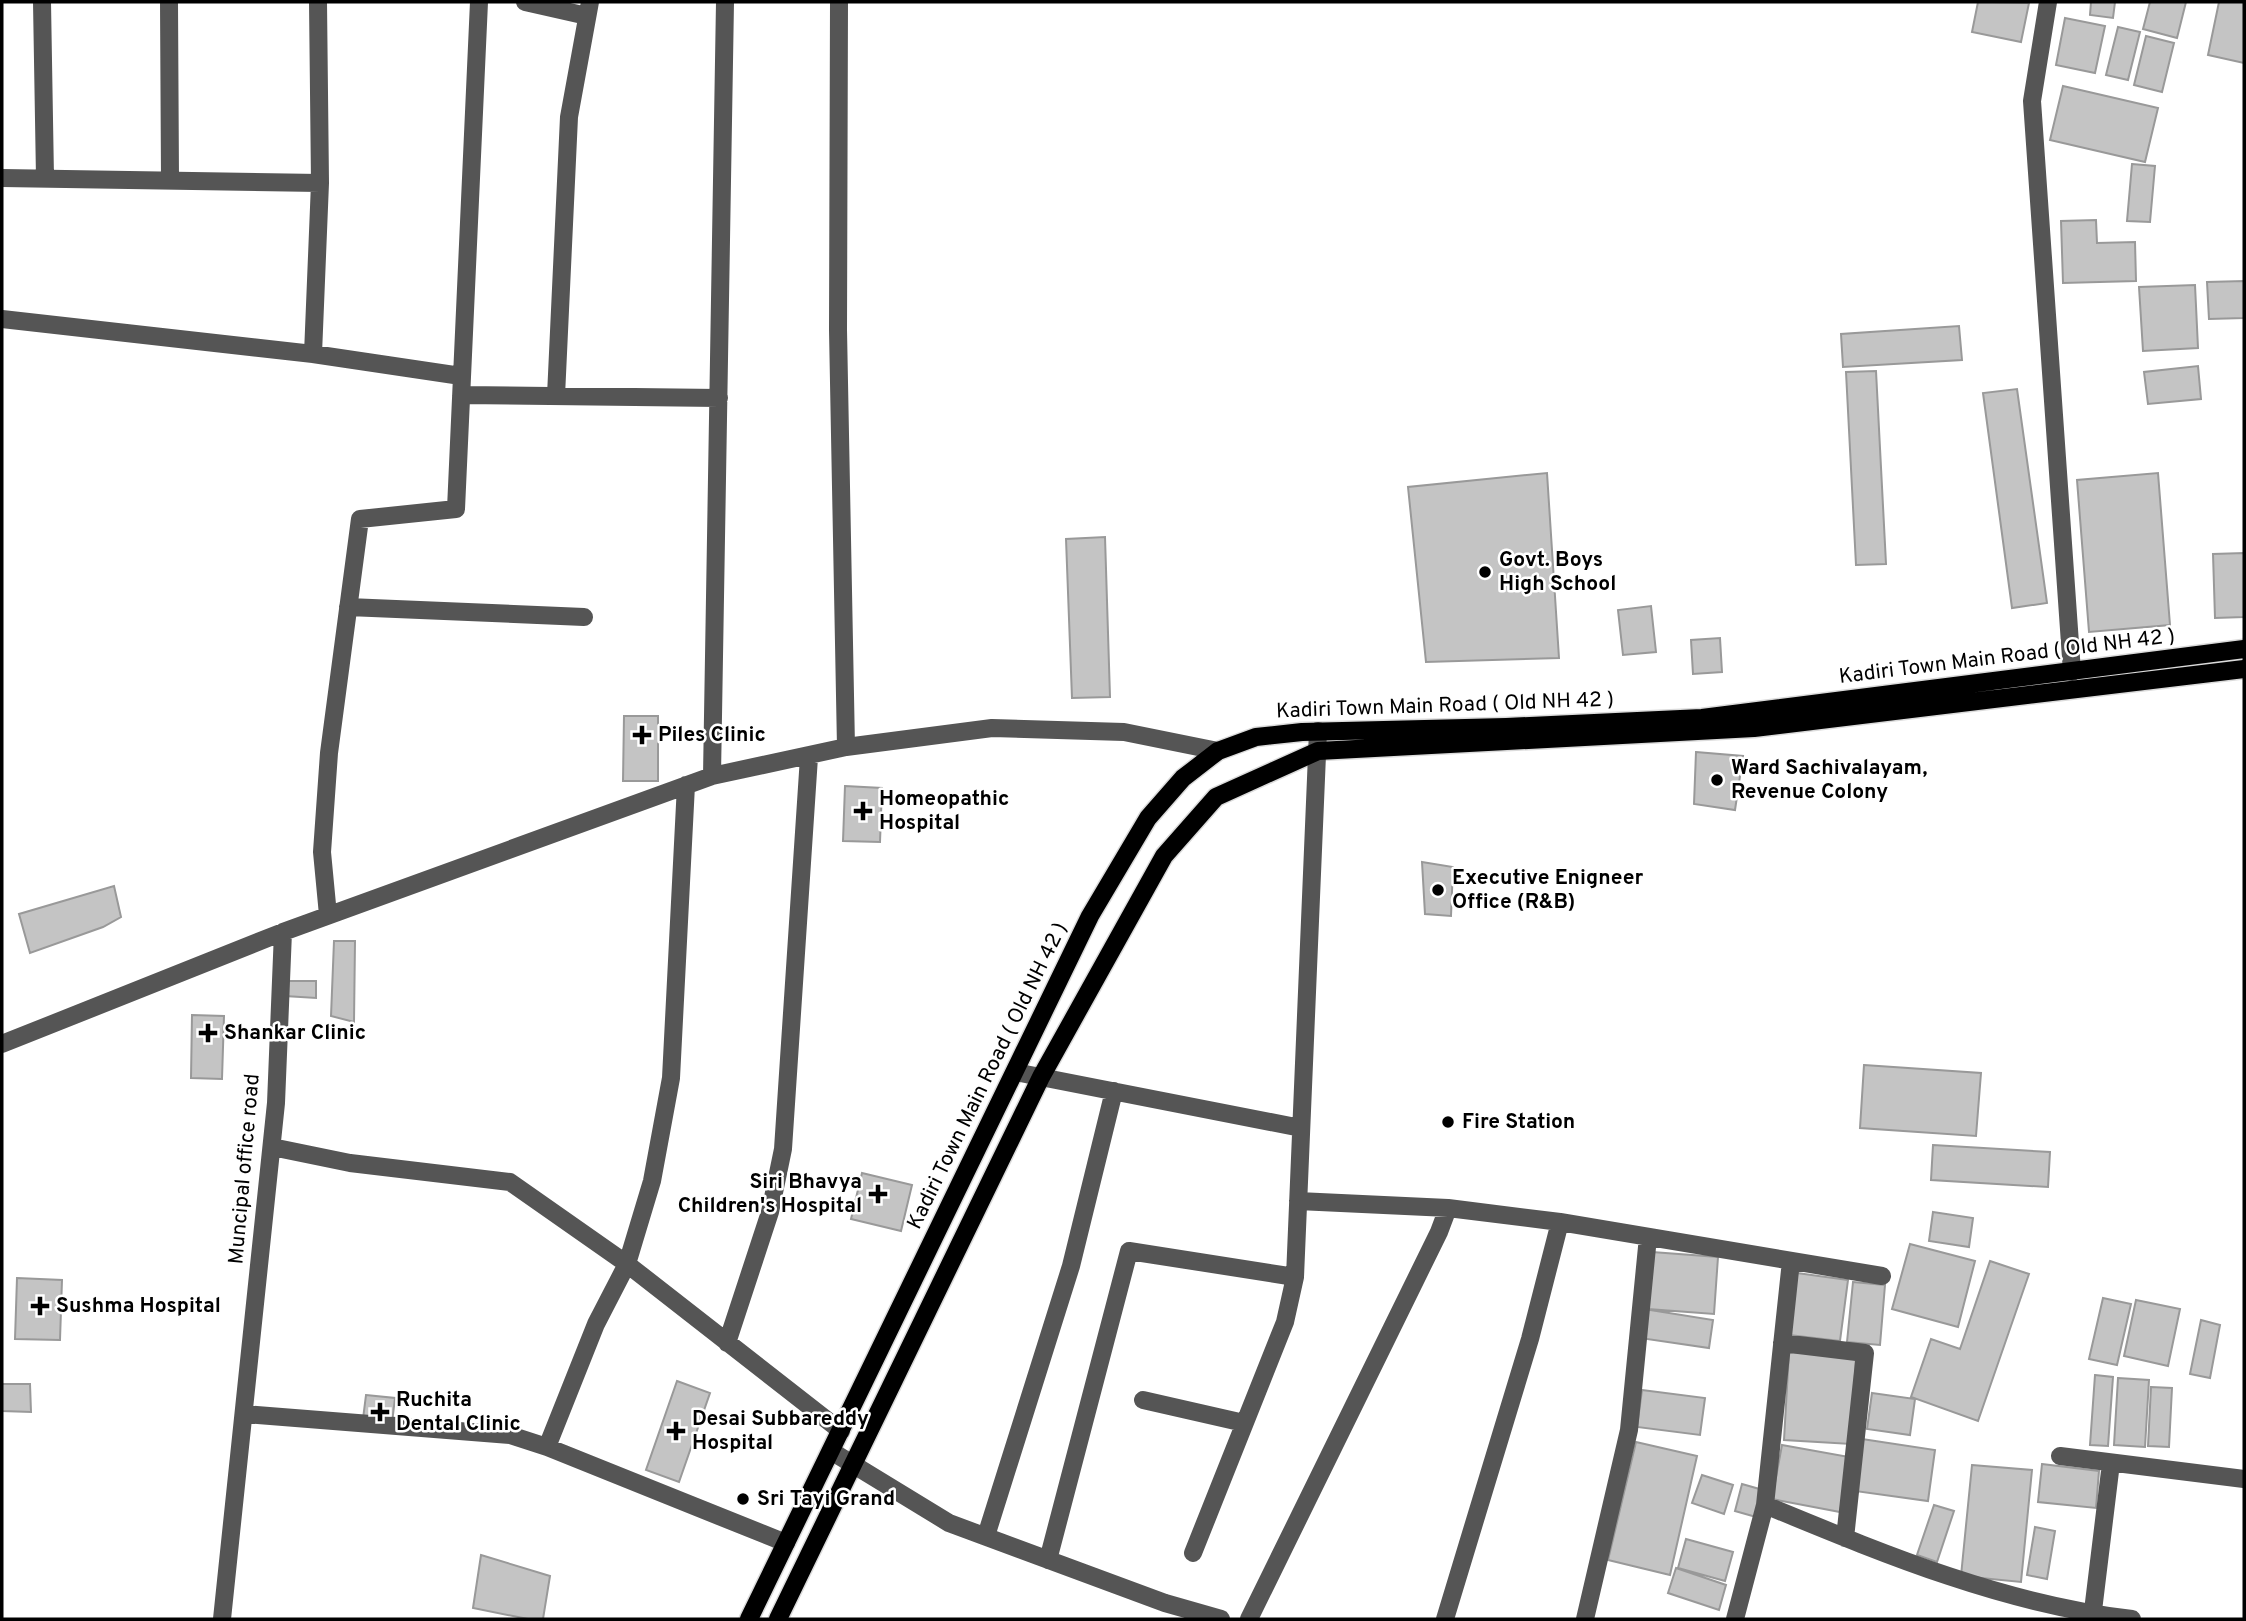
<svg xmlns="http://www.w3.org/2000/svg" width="2246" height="1621" font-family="Overpass,sans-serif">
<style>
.building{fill:#c4c4c4;stroke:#999;stroke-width:2}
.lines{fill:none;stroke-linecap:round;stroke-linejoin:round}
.major-casing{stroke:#dbdbdb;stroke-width:21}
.minor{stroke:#555;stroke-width:18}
.major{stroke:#000;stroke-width:18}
.poi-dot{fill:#000;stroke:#fff;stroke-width:2.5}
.labels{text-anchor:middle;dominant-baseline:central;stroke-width:5;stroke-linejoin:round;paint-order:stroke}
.poi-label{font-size:21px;font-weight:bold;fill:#000;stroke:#fff;text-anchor:start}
.street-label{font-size:21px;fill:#000;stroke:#fff}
</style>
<rect width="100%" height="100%" fill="#fff"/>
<path class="building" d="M 1978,2 L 2029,3 L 2021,42 L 1972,32 Z
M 2091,2 L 2115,2 L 2113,18 L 2090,15 Z
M 2150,2 L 2186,2 L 2177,38 L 2143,29 Z
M 2219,2 L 2244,2 L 2244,63 L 2208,55 Z
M 2065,18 L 2105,26 L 2095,73 L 2056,65 Z
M 2118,27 L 2140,32 L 2128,80 L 2106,75 Z
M 2146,36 L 2174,43 L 2162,92 L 2134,85 Z
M 2063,86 L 2158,108 L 2145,162 L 2050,140 Z
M 2132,164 L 2155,166 L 2150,222 L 2127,221 Z
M 2096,220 L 2097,243 L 2135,242 L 2136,281 L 2063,283 L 2061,221 Z
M 2244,281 L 2244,318 L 2209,319 L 2207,282 Z
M 2195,285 L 2198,348 L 2143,351 L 2139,287 Z
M 1959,326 L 1962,360 L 1843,367 L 1841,334 Z
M 2198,366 L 2201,399 L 2148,404 L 2144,372 Z
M 1876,371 L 1886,564 L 1856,565 L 1846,372 Z
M 2017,389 L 2047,603 L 2012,608 L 1983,393 Z
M 1547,473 L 1559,658 L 1426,662 L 1408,487 Z
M 2158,473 L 2170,625 L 2089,632 L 2077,480 Z
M 1105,537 L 1110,697 L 1072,698 L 1066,539 Z
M 2244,553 L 2244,617 L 2215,618 L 2213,554 Z
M 1651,606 L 1656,652 L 1623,655 L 1618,610 Z
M 1720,638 L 1722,672 L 1693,674 L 1691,640 Z
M 624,716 L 658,716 L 658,781 L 623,781 Z
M 1696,752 L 1743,756 L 1735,810 L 1694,804 Z
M 845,786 L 882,788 L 880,842 L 843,841 Z
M 1422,862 L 1453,867 L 1451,916 L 1425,914 Z
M 114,886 L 121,917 L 103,927 L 30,953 L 19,914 Z
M 334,941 L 355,941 L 354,1022 L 331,1016 Z
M 286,981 L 316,981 L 316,998 L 285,996 Z
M 192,1015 L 224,1016 L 222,1079 L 191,1078 Z
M 1864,1065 L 1981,1073 L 1976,1136 L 1860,1128 Z
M 1933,1145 L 2050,1152 L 2048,1187 L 1931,1180 Z
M 862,1173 L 912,1185 L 901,1231 L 851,1219 Z
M 1933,1212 L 1973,1218 L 1969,1247 L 1929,1241 Z
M 1910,1244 L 1975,1261 L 1958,1327 L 1892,1309 Z
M 1652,1252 L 1718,1257 L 1714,1314 L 1648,1309 Z
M 1990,1261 L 2029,1274 L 1978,1421 L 1911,1397 L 1931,1339 L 1960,1349 Z
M 1797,1273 L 1848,1280 L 1840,1341 L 1789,1335 Z
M 17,1278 L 62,1280 L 60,1340 L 15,1339 Z
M 1853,1282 L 1885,1285 L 1880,1345 L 1847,1342 Z
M 2103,1298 L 2131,1304 L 2117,1365 L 2089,1359 Z
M 2136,1300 L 2180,1309 L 2168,1366 L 2124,1356 Z
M 1644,1309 L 1713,1320 L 1709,1348 L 1640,1338 Z
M 2201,1320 L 2220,1325 L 2210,1378 L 2190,1374 Z
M 1789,1352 L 1856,1356 L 1851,1444 L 1784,1440 Z
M 2095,1375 L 2113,1377 L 2108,1446 L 2090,1445 Z
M 2118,1378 L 2149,1380 L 2145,1447 L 2114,1445 Z
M 677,1381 L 710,1393 L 679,1482 L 646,1470 Z
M 2,1384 L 30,1384 L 31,1412 L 2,1411 Z
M 2151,1387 L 2172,1388 L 2169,1447 L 2148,1446 Z
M 1642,1390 L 1705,1398 L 1700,1435 L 1637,1427 Z
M 1872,1393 L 1915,1399 L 1910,1435 L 1867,1429 Z
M 366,1395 L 395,1398 L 392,1423 L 363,1419 Z
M 1862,1439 L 1935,1450 L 1928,1501 L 1855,1491 Z
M 1636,1442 L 1697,1456 L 1670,1575 L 1608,1560 Z
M 1782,1445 L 1849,1457 L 1840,1512 L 1772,1499 Z
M 2042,1464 L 2099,1471 L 2096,1508 L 2038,1502 Z
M 1972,1465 L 2032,1470 L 2021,1582 L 1961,1576 Z
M 1702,1475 L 1733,1485 L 1724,1514 L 1692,1503 Z
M 1742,1484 L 1763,1490 L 1756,1517 L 1735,1511 Z
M 1934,1505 L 1954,1511 L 1937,1562 L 1917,1555 Z
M 2035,1527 L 2055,1531 L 2047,1579 L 2027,1575 Z
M 1686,1539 L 1733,1552 L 1725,1581 L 1678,1568 Z
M 481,1555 L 550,1576 L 543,1619 L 528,1619 L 473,1608 Z
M 1676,1568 L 1726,1585 L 1719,1610 L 1668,1593 Z"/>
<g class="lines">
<g class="major-casing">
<path id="major" d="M 749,1619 L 1090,916 L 1148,818 L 1183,778 L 1218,751 L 1256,737 L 1302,732 L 1506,727 L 1702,718 L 2244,649
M 778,1619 L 1041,1077 L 1164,856 L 1216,797 L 1318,751 L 1754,728 L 2244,669"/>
</g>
<path class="minor" d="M 42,2 L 45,178
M 169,2 L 170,180
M 525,2 L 587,16
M 839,2 L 838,330 L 846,747
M 2048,2 L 2032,101 L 2072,672
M 2,178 L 320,183
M 2,319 L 313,354 L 461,376
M 313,354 L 320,183 L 318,2
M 461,395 L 719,398
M 556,396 L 569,117 L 590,2
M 348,607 L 584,617
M 712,776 L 725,2
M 328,915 L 322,852 L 329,753 L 360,519 L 456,509 L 479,2
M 2,1044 L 283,932 L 712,776 L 846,747 L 992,728 L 1124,732 L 1218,751
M 1015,1072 L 1301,1128
M 272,1147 L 350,1163 L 510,1182 L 627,1264 L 841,1431
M 1298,1201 L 1448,1208 L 1560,1222 L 1882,1276
M 727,1343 L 770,1212 L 783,1149 L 809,757
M 1782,1343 L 1865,1353 L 1845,1538
M 1143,1400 L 1244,1423
M 244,1414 L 510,1435 L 547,1447 L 786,1543
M 547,1447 L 596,1324 L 627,1264 L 652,1181 L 671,1078 L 686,785
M 831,1451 L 949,1523 L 1165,1603 L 1221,1619
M 2060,1456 L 2244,1479
M 1765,1505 C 1884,1554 2003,1604 2132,1619
M 986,1536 L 1071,1266 L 1114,1091
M 1193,1553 L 1285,1322 L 1295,1277 L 1318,731
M 1048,1560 L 1129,1251 L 1295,1277
M 222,1619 L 276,1103 L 283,932
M 1249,1619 L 1439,1232 L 1448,1208
M 1445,1619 L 1530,1339 L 1560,1222
M 1585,1619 L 1629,1430 L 1648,1237
M 1735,1619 L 1765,1505 L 1791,1261
M 2092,1619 L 2111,1463"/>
<use href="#major" class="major"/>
</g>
<g class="poi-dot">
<circle cx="1485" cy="572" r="7"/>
<path d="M638.5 724.5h7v7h7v7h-7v7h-7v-7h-7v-7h7z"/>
<circle cx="1717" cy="780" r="7"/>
<path d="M859.5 800.5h7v7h7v7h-7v7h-7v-7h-7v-7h7z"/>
<circle cx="1438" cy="890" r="7"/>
<path d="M204.5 1022.5h7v7h7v7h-7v7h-7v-7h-7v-7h7z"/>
<circle cx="1448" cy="1122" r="7"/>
<path d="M874.5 1183.5h7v7h7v7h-7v7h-7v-7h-7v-7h7z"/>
<path d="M36.5 1295.5h7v7h7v7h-7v7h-7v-7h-7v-7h7z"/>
<path d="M376.5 1401.5h7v7h7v7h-7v7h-7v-7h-7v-7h7z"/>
<path d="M672.5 1420.5h7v7h7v7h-7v7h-7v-7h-7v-7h7z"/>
<circle cx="743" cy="1499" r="7"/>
</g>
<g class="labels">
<g class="poi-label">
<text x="1499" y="560">Govt. Boys<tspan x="1499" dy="24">High School</tspan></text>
<text x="658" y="735">Piles Clinic</text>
<text x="1731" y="768">Ward Sachivalayam,<tspan x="1731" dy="24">Revenue Colony</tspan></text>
<text x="879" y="799">Homeopathic<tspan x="879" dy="24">Hospital</tspan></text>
<text x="1452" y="878">Executive Enigneer<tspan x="1452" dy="24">Office (R&amp;B)</tspan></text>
<text x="224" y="1033">Shankar Clinic</text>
<text x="1462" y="1122">Fire Station</text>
<text x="862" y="1182" text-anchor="end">Siri Bhavya<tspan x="862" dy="24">Children's Hospital</tspan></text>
<text x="56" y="1306">Sushma Hospital</text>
<text x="396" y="1400">Ruchita<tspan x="396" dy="24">Dental Clinic</tspan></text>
<text x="692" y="1419">Desai Subbareddy<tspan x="692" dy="24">Hospital</tspan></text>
<text x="757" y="1499">Sri Tayi Grand</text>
</g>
<g class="street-label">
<text transform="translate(2007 657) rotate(-7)">Kadiri Town Main Road ( Old NH 42 )</text>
<text transform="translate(1445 706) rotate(-2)">Kadiri Town Main Road ( Old NH 42 )</text>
<text transform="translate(988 1076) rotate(-64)">Kadiri Town Main Road ( Old NH 42 )</text>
<text transform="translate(245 1169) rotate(-85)">Muncipal office road</text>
</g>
</g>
<rect width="2246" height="1621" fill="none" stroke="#000000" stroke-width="7"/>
</svg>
